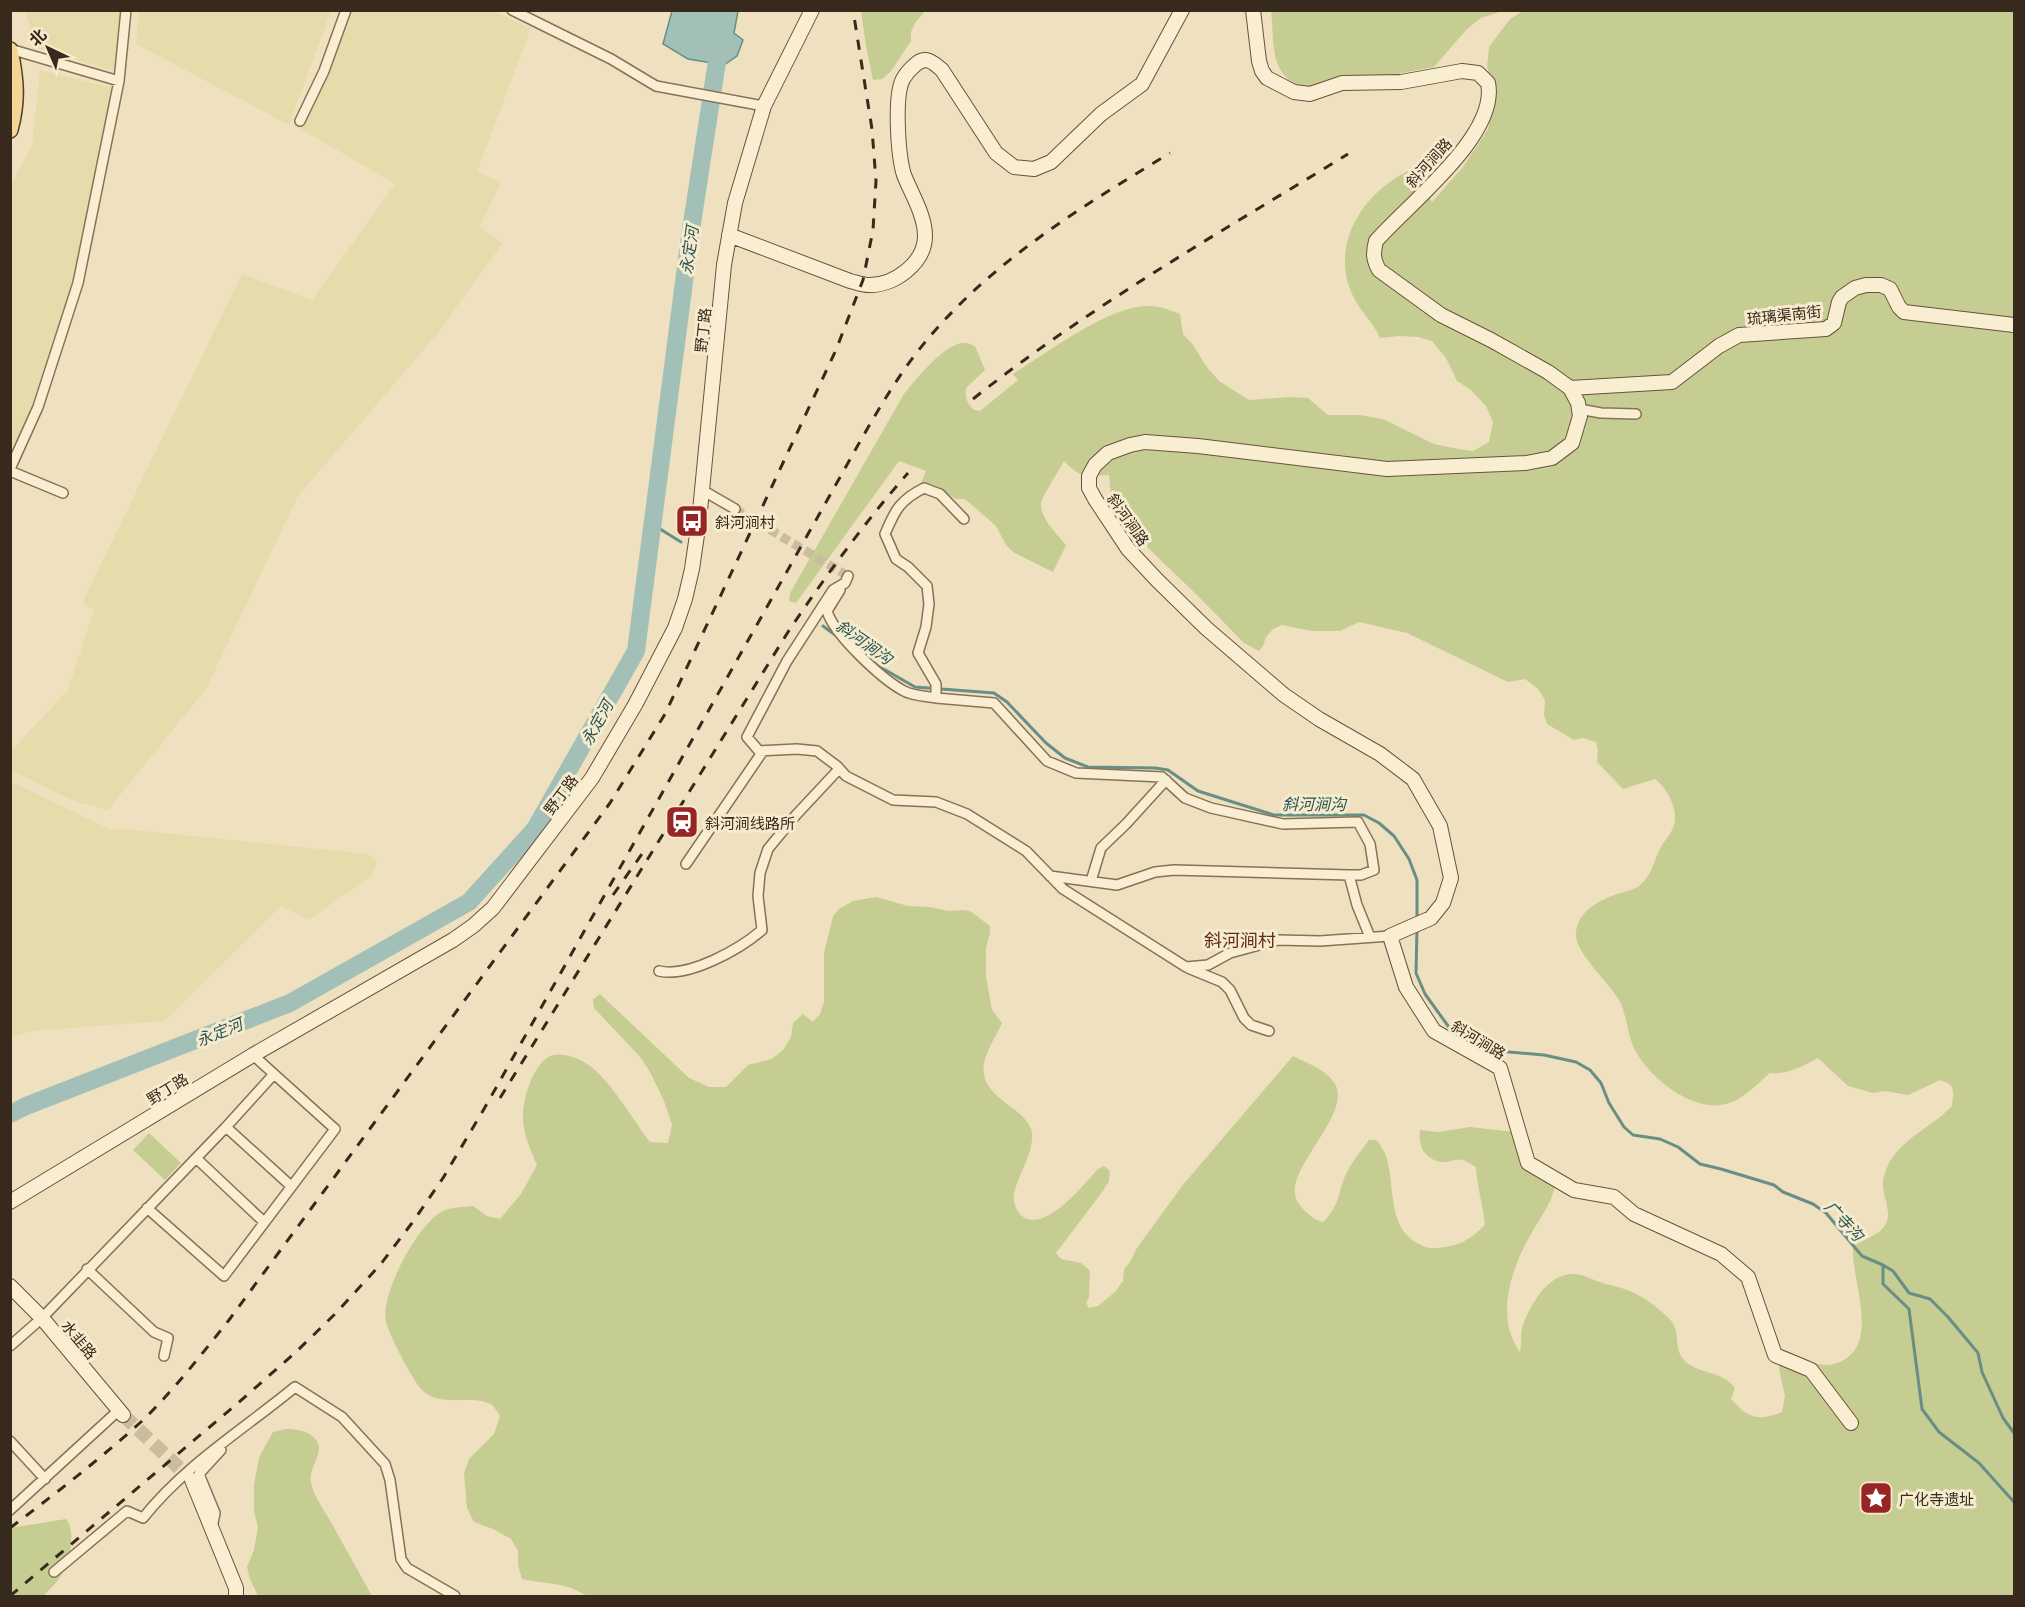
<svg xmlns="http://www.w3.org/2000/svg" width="2025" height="1607" font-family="Literata,'Noto Sans SC',serif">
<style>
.farmland{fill:#e5dcac}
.green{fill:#c6cd93}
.water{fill:#a2c0b7;stroke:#698e85;stroke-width:1.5}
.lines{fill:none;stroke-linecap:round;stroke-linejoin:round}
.stream{stroke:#698e85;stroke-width:3}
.river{stroke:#a2c0b7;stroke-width:18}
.street-tunnel{stroke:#cabc9e;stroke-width:9;stroke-dasharray:9 4.5;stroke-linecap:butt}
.secondary-tunnel{stroke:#cabc9e;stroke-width:14;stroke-dasharray:14 7;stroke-linecap:butt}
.street-casing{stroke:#887157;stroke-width:12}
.secondary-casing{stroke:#69523a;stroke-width:16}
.primary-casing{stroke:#553f2b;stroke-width:18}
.street{stroke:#faeed2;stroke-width:9}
.secondary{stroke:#faeed2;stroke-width:14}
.primary{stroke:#f4d694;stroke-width:15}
.rail{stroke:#37291c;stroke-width:3;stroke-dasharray:10 10;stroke-linecap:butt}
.labels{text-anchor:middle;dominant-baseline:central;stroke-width:6;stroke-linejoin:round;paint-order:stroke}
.street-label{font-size:15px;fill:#37291c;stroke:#f6ebce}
.poi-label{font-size:15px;fill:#37291c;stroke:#f6ebce;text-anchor:start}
.water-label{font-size:16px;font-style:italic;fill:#2a5754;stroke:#f6ebce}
.quarter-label{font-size:18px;fill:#642a1a;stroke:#f6ebce}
</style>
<rect width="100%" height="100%" fill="#efe1bf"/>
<path class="farmland" d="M 25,11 L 121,11 L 114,71 L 37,48 Z
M 139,11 L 139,10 L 331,11 L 289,125 L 136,44 Z
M 349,11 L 493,11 L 531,28 L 477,172 L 501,182 L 480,226 L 502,244 L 437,334 L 298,496 L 206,689 L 108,810 L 76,802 L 11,770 L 10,752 L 68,690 L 94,610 L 82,603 L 242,274 L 312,300 L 395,184 L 299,128 Z
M 40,70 L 113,88 L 71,288 L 33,408 L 11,457 L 11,184 L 32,146 Z
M 10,781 L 109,829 L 125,829 L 368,854 L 377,861 L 372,875 L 309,920 L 281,906 L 165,1021 L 30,1031 L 11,1037 Z"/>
<path class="green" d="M 861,11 L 925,11 L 915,23 L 911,32 L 911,41 L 891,71 L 882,79 L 873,80 L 867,52 Z
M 1271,11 L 1503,11 L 1481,18 L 1467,29 L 1434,67 L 1385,76 L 1339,77 L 1325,81 L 1312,89 C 1268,81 1275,47 1271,11 Z
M 1523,11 L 2014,11 L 2014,1596 L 587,1596 C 563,1581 548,1585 522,1579 L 518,1565 L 518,1551 L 511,1539 L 493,1529 L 474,1522 L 467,1508 L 464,1473 L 469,1459 L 494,1434 L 500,1416 C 498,1413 495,1408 492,1405 C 474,1393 440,1409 422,1390 C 413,1381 389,1335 386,1322 C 380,1294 417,1226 441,1212 C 451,1207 462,1207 473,1206 L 487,1216 L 500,1219 L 521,1194 L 537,1165 C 530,1149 523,1134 523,1116 C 523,1099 532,1068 547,1058 C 557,1051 572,1056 582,1061 C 607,1073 632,1119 650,1142 L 668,1143 L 672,1125 L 664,1101 L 651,1074 L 641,1058 L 594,1008 L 593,999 L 600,994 L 689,1078 L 709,1087 L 726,1087 L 748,1065 L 772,1059 L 784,1049 L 791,1037 L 793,1023 L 803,1014 L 813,1022 L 820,1014 L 824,1002 L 824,953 L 833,916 L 839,909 L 853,901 L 876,897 L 908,906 L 930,907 L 948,911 L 963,910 L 970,911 L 990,926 L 990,933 L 986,948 L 986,976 L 992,1010 L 1002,1023 C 997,1034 990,1045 986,1056 C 971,1098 1028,1105 1032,1133 C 1034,1154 1017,1175 1014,1195 C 1013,1202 1016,1211 1022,1216 C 1045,1234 1084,1184 1098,1169 L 1104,1166 L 1110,1171 L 1109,1181 L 1103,1191 L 1056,1253 L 1061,1259 L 1081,1263 L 1090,1271 L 1089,1297 L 1086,1303 L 1089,1308 L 1098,1306 L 1115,1292 L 1123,1281 L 1124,1269 L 1130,1262 L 1137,1248 L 1182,1186 L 1293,1056 C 1307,1063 1327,1070 1335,1084 C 1352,1112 1290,1165 1295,1194 C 1296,1201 1300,1205 1304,1210 C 1311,1216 1314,1220 1323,1222 C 1340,1205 1337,1196 1345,1176 C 1351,1163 1361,1151 1369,1140 L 1377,1140 C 1380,1145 1384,1151 1386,1156 C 1396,1186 1386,1228 1419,1244 C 1425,1247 1429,1249 1436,1248 C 1460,1246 1468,1241 1485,1225 C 1483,1205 1477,1187 1476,1167 C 1472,1165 1467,1161 1462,1160 C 1456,1158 1449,1163 1443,1162 C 1424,1160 1418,1145 1420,1130 L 1438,1132 L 1470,1127 L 1514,1132 L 1524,1165 L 1555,1186 C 1551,1204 1541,1217 1532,1232 C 1512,1267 1494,1316 1520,1352 C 1522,1344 1520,1333 1523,1325 C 1531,1303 1549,1272 1575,1274 C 1587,1275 1598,1283 1610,1285 C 1632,1290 1645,1297 1662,1312 C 1665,1315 1670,1318 1672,1322 C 1680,1333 1674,1350 1684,1360 C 1699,1375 1722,1370 1735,1388 L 1731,1399 C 1748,1418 1758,1422 1782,1412 L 1785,1396 L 1779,1369 L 1782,1353 L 1788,1351 C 1803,1360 1822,1370 1840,1362 C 1881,1344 1851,1281 1853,1247 C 1862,1239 1876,1237 1884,1227 C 1894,1213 1882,1198 1883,1183 C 1883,1176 1887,1167 1890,1161 C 1905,1137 1933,1126 1952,1106 C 1953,1092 1957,1085 1940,1080 L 1908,1095 L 1885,1091 L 1873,1093 L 1848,1086 L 1818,1058 C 1803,1066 1787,1075 1770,1073 C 1757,1084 1743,1100 1726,1104 C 1692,1113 1648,1077 1634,1048 C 1627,1033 1627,1015 1619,1000 C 1609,983 1577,954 1576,936 C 1575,913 1599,900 1617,894 C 1624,892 1633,890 1639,886 C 1653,874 1653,862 1661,847 C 1665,840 1670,835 1673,828 C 1680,812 1668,789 1655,779 L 1623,789 L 1597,762 L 1598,750 L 1596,742 L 1583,738 L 1574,740 L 1547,724 L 1544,715 L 1545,700 L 1538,689 L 1525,679 L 1508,682 L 1407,633 L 1359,622 L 1340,631 L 1312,631 L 1282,625 L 1273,629 L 1266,637 L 1263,646 L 1259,651 L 1244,643 L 1197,595 L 1149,549 L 1111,499 L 1109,475 C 1085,476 1081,479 1064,461 C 1060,469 1041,498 1041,504 C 1040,518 1057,534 1066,545 L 1053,572 L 1013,552 L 1006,545 L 996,526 L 965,499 L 956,499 L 934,485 L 921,483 L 926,471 L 899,461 L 796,603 L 789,601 L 790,593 L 904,394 C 916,379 942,347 961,343 C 966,342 970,344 975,346 L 985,370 L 966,388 C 965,399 967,403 974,410 L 980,411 L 1018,380 L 1013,374 C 1047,353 1109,305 1149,306 C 1160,306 1170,310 1180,314 L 1183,334 L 1193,345 L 1206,366 L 1219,381 L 1249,400 L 1288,397 L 1308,398 L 1328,415 L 1360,415 L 1383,419 L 1434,444 L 1458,449 L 1473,451 L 1489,442 L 1493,422 L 1486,406 L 1471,390 L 1457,381 L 1446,358 L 1432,341 L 1418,337 L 1399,336 L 1380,338 C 1373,322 1360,311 1353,296 C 1329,245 1362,194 1408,171 L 1424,176 L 1422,186 L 1432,202 L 1463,167 L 1488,129 L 1495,98 L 1494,87 L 1487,67 L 1489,47 L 1510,19 Z
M 149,1133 L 181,1163 L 165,1180 L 133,1150 Z
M 286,1429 C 297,1429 312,1431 318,1443 C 323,1454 308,1469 311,1483 C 314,1496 325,1512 332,1524 C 345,1548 359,1572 372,1596 L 258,1596 L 250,1579 L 247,1567 L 254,1550 L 258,1527 L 254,1512 L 254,1485 L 259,1457 L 273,1432 Z
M 66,1519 C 77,1533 69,1559 62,1574 C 58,1582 49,1589 44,1596 L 11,1596 L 10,1528 Z"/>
<path class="water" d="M 672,11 L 738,11 L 734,33 L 743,40 L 737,56 L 724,65 L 688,59 L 663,44 Z"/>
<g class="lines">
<path class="stream" d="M 652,524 L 681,542
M 823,626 L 838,637
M 875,664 L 915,687 L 994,693 L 1007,702 L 1046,743 L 1065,758 L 1088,767 L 1155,768 L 1168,770 L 1198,791 L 1274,815 L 1364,815 L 1379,823 L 1394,836 L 1409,859 L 1417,880 L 1417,919
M 1417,929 L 1416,973 L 1425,994 L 1451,1030 L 1471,1043 L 1498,1051 L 1544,1055 L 1576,1062 L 1590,1070 L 1601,1083 L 1609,1103 L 1624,1127 L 1633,1135 L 1660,1139 L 1678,1147 L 1700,1164 L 1721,1169 L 1774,1185 L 1783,1192 L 1813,1204 L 1826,1213 L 1862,1256 L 1883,1265 L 1883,1284 L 1909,1309 L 1922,1409 L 1939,1432 L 1979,1463 L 2014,1502
M 1883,1265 L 1893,1271 L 1909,1293 L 1930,1299 L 1948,1317 L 1978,1353 L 1982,1372 L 2003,1418 L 2014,1433"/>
<path class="river" d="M 10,1114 L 26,1106 L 290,1003 L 469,902 L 535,829 L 636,651 L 690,236 L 725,10"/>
<path class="street-tunnel" d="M 735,509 L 848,576"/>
<path class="secondary-tunnel" d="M 123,1415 L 192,1480"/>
<g class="street-casing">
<path id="street" d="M 512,10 L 611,59 L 656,86 L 764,106
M 10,49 L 119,81
M 300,121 L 324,71 L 346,10
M 1579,409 L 1601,413 L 1636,414
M 10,469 L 38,407 L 78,283 L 119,81 L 126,10
M 10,471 L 63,493
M 702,490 L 735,509
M 964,519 L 940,494 L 924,488 C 900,500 895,510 885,534 L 896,559 L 908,567 L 927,586 L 929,604 L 926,627 L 918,653 L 936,684 L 936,698 L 994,703 L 1047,761 L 1076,773 L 1162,777 L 1185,798 L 1211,808 L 1283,824 L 1358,822 L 1370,844 L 1374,870 L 1361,875 L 1349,875 L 1174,870 L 1155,872 L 1117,885 L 1050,876
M 848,576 L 845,583 L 833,590 L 787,661 L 747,737 L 759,751 L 797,749 L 817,751 L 837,766 L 846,776 L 893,800 L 936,802 L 967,814 L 1026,851 L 1063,889 L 1186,967 L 1208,965 L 1230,953 L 1278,940 L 1320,941 L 1390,936
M 840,590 L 827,611 C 834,635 883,680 904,691 C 913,696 926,696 936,698
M 686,864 L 763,751
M 1349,875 L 1357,905 L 1370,937
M 1091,881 L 1101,848 L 1126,824 L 1166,780
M 1188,968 L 1222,982 L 1230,990 L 1244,1018 L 1251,1025 L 1269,1031
M 659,971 C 689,978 740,949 762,930 L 758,896 L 760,873 L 768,849 L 796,815 L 839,769
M 226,1127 L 291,1186
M 196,1158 L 264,1222
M 147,1208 L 224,1276 L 335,1129 L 274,1074
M 87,1269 L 154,1332 L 168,1338 L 164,1356
M 10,1346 L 42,1318 L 226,1127 L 274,1074 L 253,1055
M 10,1441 L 45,1479
M 10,1510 L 119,1410
M 212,1528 L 215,1513 L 199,1474 L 221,1450
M 54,1572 L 127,1511 L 143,1518 C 185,1465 244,1429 295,1387 L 342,1417 L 385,1464 L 390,1480 L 401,1559 L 407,1568 L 455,1596"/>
</g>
<g class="secondary-casing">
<path id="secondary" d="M 1253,10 L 1259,61 L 1262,71 L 1267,78 L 1294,92 L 1310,94 L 1342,83 L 1401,82 L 1462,71 L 1478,73 L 1488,83 C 1499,135 1408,204 1376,241 C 1373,253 1373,259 1379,270 L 1441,315 L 1491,340 L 1548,372 L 1570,388 L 1578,403 L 1580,416 L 1572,443 L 1552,458 L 1526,463 L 1387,469 L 1198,446 L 1145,442 L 1130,445 L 1108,453 L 1095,465 L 1089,476 L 1089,488 L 1095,499 L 1128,549 L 1157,580 L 1206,628 L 1284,695 L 1319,719 L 1380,754 L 1413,779 L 1440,826 L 1451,878 L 1443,903 L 1431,918 L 1390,936 L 1406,987 L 1434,1031 L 1500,1068 L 1528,1163 L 1574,1190 L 1614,1197 L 1634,1214 L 1721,1254 L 1748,1277 L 1775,1355 L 1811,1370 L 1851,1423
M 729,235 L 850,281 C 855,282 862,285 868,285 C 894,286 925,263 925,236 C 925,215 911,193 904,175 C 898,156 894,96 903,79 C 906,74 910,69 915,65 C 925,55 933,62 942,70 L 996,153 L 1014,167 L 1034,169 L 1051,162 L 1101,114 L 1142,84 L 1182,10
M 1570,388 L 1672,382 L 1719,346 L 1739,335 L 1826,329 L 1834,323 L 1839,302 L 1842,297 L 1855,288 L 1866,285 L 1881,285 L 1890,289 L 1899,307 L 1904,312 L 2014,325
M 10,1202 L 253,1055 L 453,940 L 473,926 L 493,908 L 592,778 L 635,705 L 675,628 L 685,599 L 692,569 L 699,521 L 724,265 L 735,203 L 764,106 L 812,10
M 10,1286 L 42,1318 L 123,1415
M 192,1480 L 236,1588 L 236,1596"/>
</g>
<g class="primary-casing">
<path id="primary" d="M 10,50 C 16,80 18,100 10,130"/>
</g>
<use href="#street" class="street"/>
<use href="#secondary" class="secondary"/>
<use href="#primary" class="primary"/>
<path class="rail" d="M 973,399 C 1090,306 1221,232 1348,154
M 613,895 L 644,851
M 500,1098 L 788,632 C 825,577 864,523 908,473
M 10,1528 C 55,1494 100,1459 142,1421 C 174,1390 201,1355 229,1320 L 610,803 L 665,714 L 836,350 L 863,280 L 873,230 L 876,181 L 872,129 L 853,10
M 10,1596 L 238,1403 L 296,1352 L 335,1314 L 380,1265 L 412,1223 L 443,1178 L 484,1109 L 843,472 C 863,436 883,400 906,367 C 974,272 1073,212 1170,153"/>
</g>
<defs>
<g id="bus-square" transform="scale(1.725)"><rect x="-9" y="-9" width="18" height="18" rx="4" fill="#982526" stroke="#f6ebce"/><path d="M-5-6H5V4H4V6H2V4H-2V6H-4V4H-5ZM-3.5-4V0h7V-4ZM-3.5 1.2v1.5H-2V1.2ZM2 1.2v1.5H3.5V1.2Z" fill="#fff"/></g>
<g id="station-square" transform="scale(1.725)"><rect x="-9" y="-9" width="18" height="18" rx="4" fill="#982526" stroke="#f6ebce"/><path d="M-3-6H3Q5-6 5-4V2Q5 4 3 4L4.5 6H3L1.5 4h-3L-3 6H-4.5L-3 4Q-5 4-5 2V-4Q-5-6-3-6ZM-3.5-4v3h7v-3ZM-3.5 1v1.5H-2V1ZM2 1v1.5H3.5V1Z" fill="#fff"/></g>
<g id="sight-square" transform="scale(1.725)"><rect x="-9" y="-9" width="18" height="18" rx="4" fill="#982526" stroke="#f6ebce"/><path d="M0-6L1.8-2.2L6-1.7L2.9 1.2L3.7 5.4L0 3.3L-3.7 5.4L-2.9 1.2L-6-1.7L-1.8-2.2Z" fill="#fff"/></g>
</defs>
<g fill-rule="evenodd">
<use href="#bus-square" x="692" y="521"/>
<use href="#station-square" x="682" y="822"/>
<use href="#sight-square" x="1876" y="1498"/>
</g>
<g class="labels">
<g class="street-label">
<text transform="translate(1428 162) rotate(-48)">斜河涧路</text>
<text transform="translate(1784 314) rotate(-6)">琉璃渠南街</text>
<text transform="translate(702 330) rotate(-84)">野丁路</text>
<text transform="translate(1129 519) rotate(55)">斜河涧路</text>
<text transform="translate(560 794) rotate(-53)">野丁路</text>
<text transform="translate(1479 1039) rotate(31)">斜河涧路</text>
<text transform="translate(167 1088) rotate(-31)">野丁路</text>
<text transform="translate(80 1339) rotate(50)">水韭路</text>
</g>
<g class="poi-label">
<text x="715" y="521">斜河涧村</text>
<text x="705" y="822">斜河涧线路所</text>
<text x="1899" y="1498">广化寺遗址</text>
</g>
<g class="water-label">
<text transform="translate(688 250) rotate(-82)">永定河</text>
<text transform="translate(865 641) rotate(35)">斜河涧沟</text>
<text transform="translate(596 722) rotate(-61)">永定河</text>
<text x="1314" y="803">斜河涧沟</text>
<text transform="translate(219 1031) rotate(-22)">永定河</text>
<text transform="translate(1845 1220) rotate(47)">广寺沟</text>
</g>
<g class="quarter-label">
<text x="1240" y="939">斜河涧村</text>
</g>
</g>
<rect width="2025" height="1607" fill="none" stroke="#37291c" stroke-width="24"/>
<g transform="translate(48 48) rotate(316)" stroke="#f6ebce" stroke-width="4.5" paint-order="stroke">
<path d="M0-4.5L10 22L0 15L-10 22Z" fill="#37291c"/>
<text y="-9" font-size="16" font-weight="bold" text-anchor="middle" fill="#37291c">北</text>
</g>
</svg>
